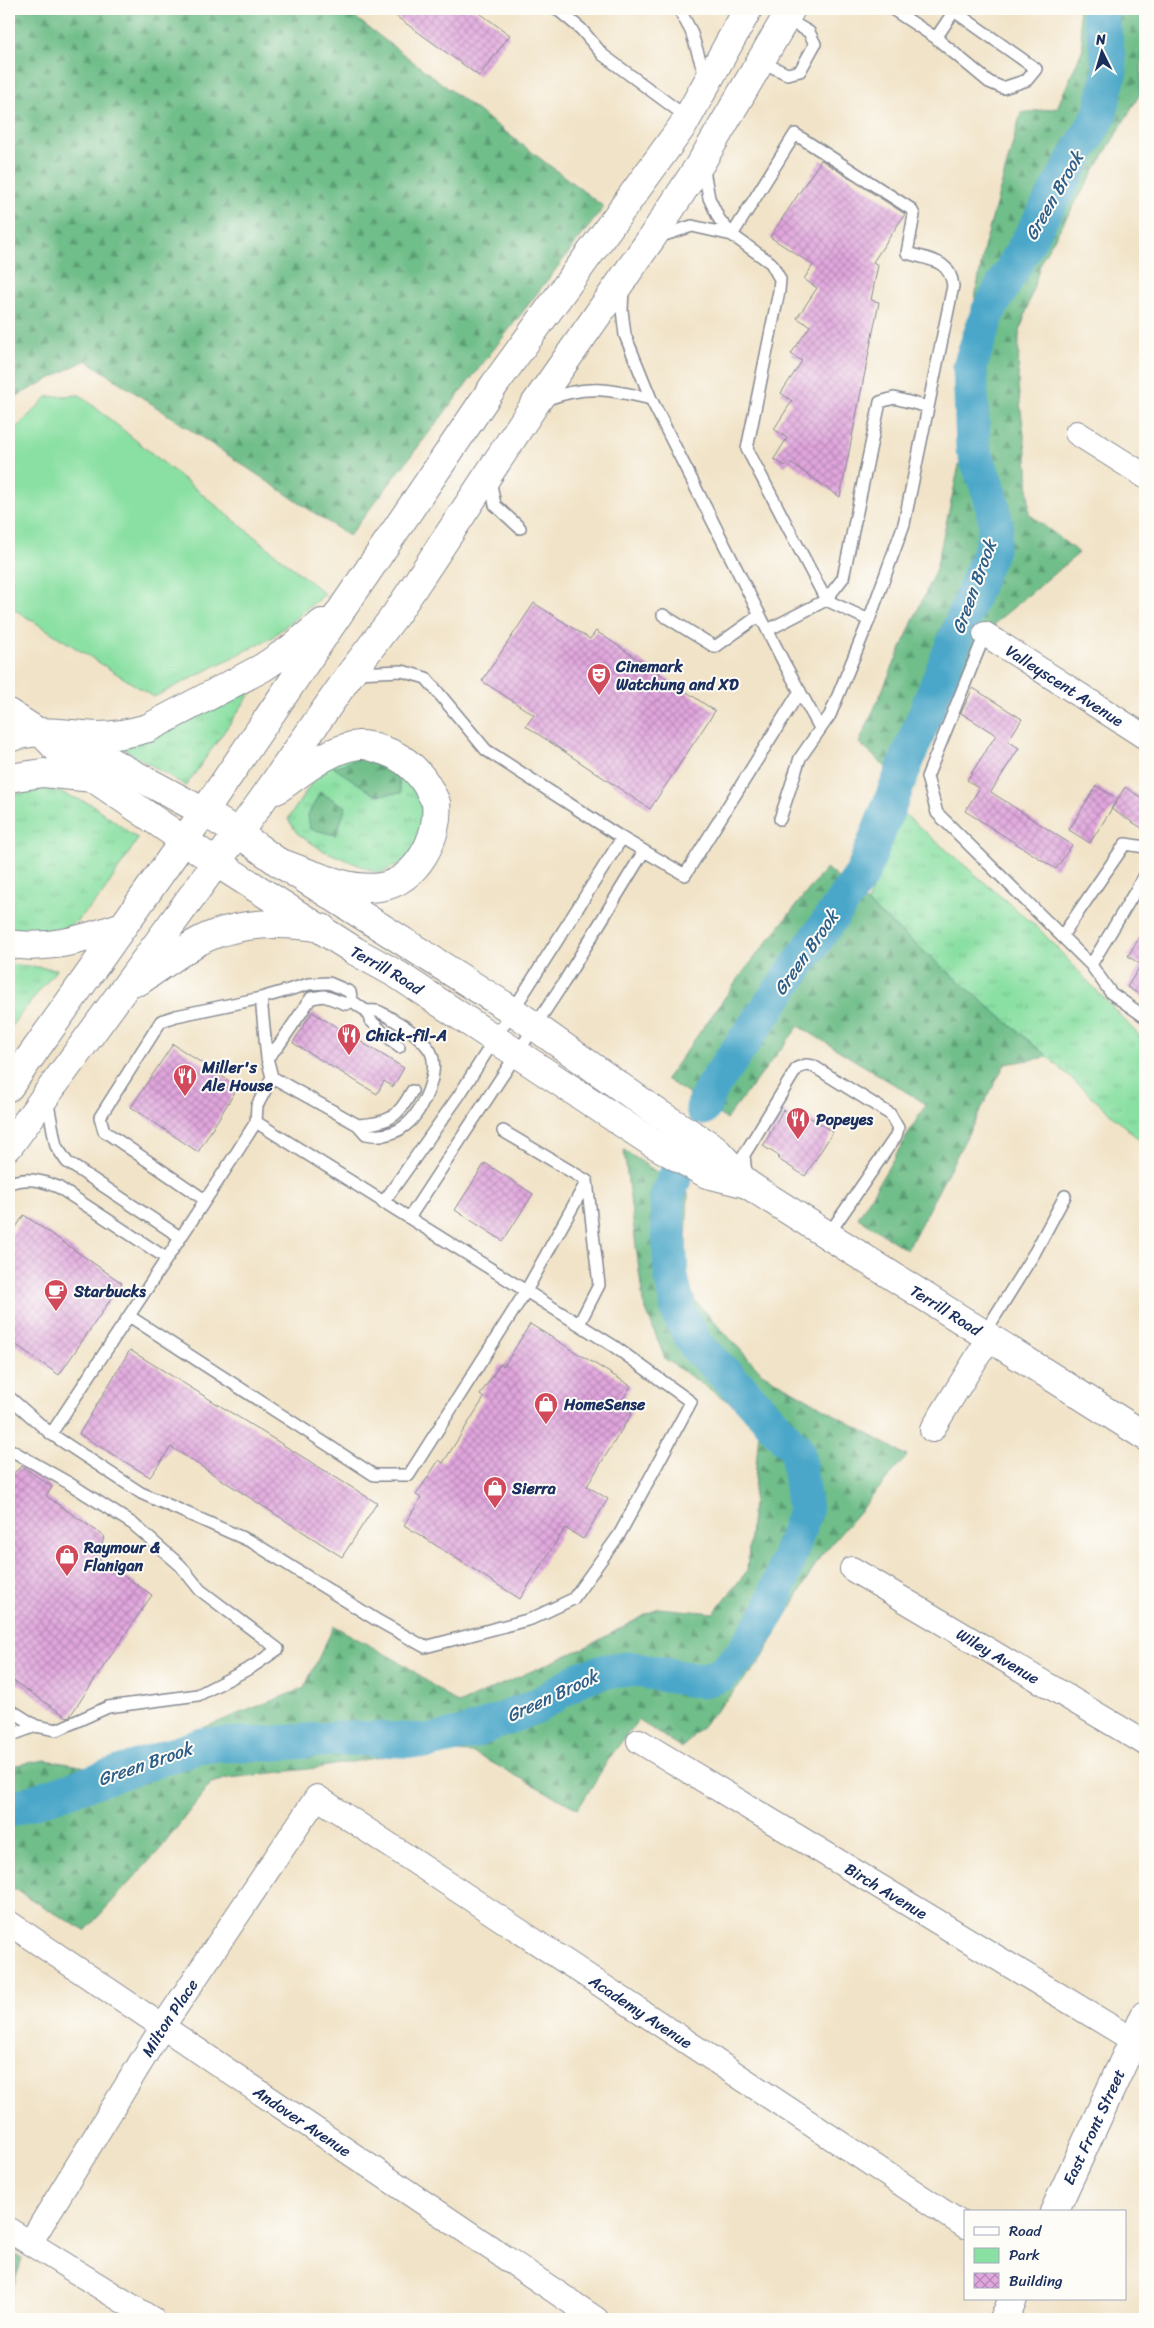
<svg xmlns="http://www.w3.org/2000/svg" width="1154" height="2328" font-family="Sriracha,sans-serif">
<style>
.grass{fill:url(#grass-tufts);stroke:#528880}
.forest{fill:url(#forest-firs);stroke:#457674}
.park{fill:#8ae0a3;stroke:#528880}
.lines{fill:none;stroke-linecap:round;stroke-linejoin:round}
.river{stroke:#4ba7c9;stroke-width:35}
.building{fill:url(#building-cross-hatch)}
.service-casing{stroke:#868992;stroke-width:14}
.minor-casing{stroke:#868992;stroke-width:26}
.tertiary-casing{stroke:#868992;stroke-width:30}
.trunk-casing{stroke:#868992;stroke-width:30}
.service{stroke:#fff;stroke-width:11}
.minor{stroke:#fff;stroke-width:24}
.tertiary{stroke:#fff;stroke-width:28}
.trunk{stroke:#fff;stroke-width:28}
.labels{text-anchor:middle;dominant-baseline:central;stroke-width:4;stroke-linejoin:round;paint-order:stroke}
.poi-label{font-size:16px;font-weight:bold;fill:#1b2f5e;stroke:#fdfcf7;text-anchor:start}
.street-label{font-size:16px;fill:#1b2f5e;stroke:#fdfcf7}
.water-label{font-size:18px;font-style:italic;fill:#2e5f89;stroke:#fdfcf7}
</style>
<defs>
<pattern id="grass-tufts" width="24" height="20" patternUnits="userSpaceOnUse" patternTransform="scale(1.25)"><rect width="24" height="20" fill="#8ae0a3"/><path d="M3 7l-1-3M5 7V3M7 7l1-3M15 17l-1-3M17 17v-4M19 17l1-3" fill="none" stroke="#76c08f"/></pattern>
<pattern id="forest-firs" width="22" height="20" patternUnits="userSpaceOnUse" patternTransform="scale(1.25)"><rect width="22" height="20" fill="#6fbe89"/><path d="M5 1l3.5 6h-7zM16 11l3.5 6h-7z" fill="#5a9b73"/></pattern>
<pattern id="building-cross-hatch" width="8" height="8" patternUnits="userSpaceOnUse" patternTransform="scale(1.25)"><rect width="8" height="8" fill="#e1a6dd"/><path d="M0 0l8 8M0 8l8-8" fill="none" stroke="#b688b6"/></pattern>
</defs>
<rect width="100%" height="100%" fill="#fdfcf7"/>
<filter id="ink" filterUnits="userSpaceOnUse"><feTurbulence type="fractalNoise" baseFrequency=".02" numOctaves="2"/><feDisplacementMap in="SourceGraphic" scale="10" xChannelSelector="R" yChannelSelector="G"/><feConvolveMatrix kernelMatrix="1 2 1 2 8 2 1 2 1" color-interpolation-filters="sRGB"/></filter>
<filter id="wash" filterUnits="userSpaceOnUse"><feTurbulence type="fractalNoise" baseFrequency=".0096" numOctaves="4" result="noise"/><feDisplacementMap in="SourceGraphic" scale="20" xChannelSelector="R" yChannelSelector="G"/><feGaussianBlur stdDeviation="1.12" result="paint"/><feColorMatrix in="noise" values="0 0 0 0 0 0 0 0 0 0 0 0 0 0 0 0 0 1.4 0 .05"/><feComposite in="paint" operator="in"/></filter>
<g filter="url(#wash)">
<rect width="100%" height="100%" fill="#f1e3c7"/>
<path class="grass" d="M 258,683 L 186,786 L 119,746 Z
M 373,757 L 397,765 L 423,802 L 422,835 L 406,860 L 380,874 L 322,850 L 297,833 L 288,819 L 321,769 L 344,758 Z
M 48,788 L 91,804 L 138,839 L 101,896 L 75,923 L 49,937 L 14,932 L 9,928 L 9,795 Z
M 902,812 L 1039,929 L 1145,1042 L 1145,1145 L 1048,1057 L 867,903 Z
M 9,964 L 57,969 L 9,1029 Z"/>
<path class="forest" d="M 9,9 L 344,9 L 604,207 L 349,536 L 86,360 L 9,400 Z
M 1078,9 L 1145,9 L 1140,94 L 1042,259 L 1019,335 L 1018,386 L 1028,468 L 1029,514 L 1079,553 L 997,621 L 947,700 L 908,787 L 859,743 L 936,569 L 960,461 L 957,400 L 984,248 L 1021,113 L 1057,108 L 1083,48 Z
M 362,758 L 396,768 L 401,793 L 375,795 L 333,767 Z
M 320,792 L 346,807 L 336,835 L 310,829 L 308,815 Z
M 826,868 L 1048,1057 L 1005,1064 L 907,1250 L 858,1218 L 926,1104 L 799,1026 L 726,1119 L 666,1079 L 744,971 Z
M 624,1150 L 688,1193 L 685,1272 L 695,1301 L 762,1373 L 907,1456 L 820,1557 L 758,1665 L 682,1748 L 638,1720 L 610,1757 L 578,1809 L 474,1753 L 416,1751 L 316,1768 L 229,1778 L 211,1783 L 161,1848 L 85,1931 L 14,1889 L 9,1890 L 9,1766 L 45,1760 L 99,1769 L 304,1688 L 334,1626 L 405,1665 L 458,1704 L 588,1646 L 658,1608 L 714,1613 L 747,1571 L 759,1431 L 739,1409 L 665,1359 L 643,1302 Z
M 9,2251 L 22,2259 L 9,2300 Z"/>
<path class="park" d="M 80,395 L 325,594 L 271,638 L 154,697 L 9,606 L 9,435 L 47,397 Z"/>
<g class="lines">
<path class="river" d="M 703,1108 L 712,1087 L 862,874 L 992,546 L 996,524 L 990,494 L 973,449 L 970,366 L 988,312 L 1100,114 L 1110,70 L 1104,31 L 1098,9
M 9,1810 L 202,1745 L 265,1744 L 344,1738 L 430,1741 L 472,1732 L 537,1706 L 581,1678 L 606,1671 L 631,1669 L 700,1681 L 721,1675 L 741,1656 L 770,1611 L 805,1511 L 797,1450 L 743,1391 L 697,1347 L 679,1314 L 671,1276 L 667,1197 L 674,1179"/>
</g>
<g id="blocks">
<path class="building" d="M 386,9 L 474,9 L 510,35 L 479,76 Z
M 821,160 L 905,214 L 873,262 L 878,265 L 871,300 L 879,302 L 840,497 L 789,462 L 785,466 L 774,459 L 787,438 L 774,429 L 792,401 L 781,393 L 802,361 L 791,354 L 810,326 L 797,318 L 817,288 L 804,279 L 813,265 L 770,237 Z
M 534,603 L 590,639 L 596,631 L 715,711 L 650,809 L 526,726 L 534,715 L 482,681 Z
M 973,688 L 1022,719 L 1008,741 L 1019,748 L 991,792 L 1072,845 L 1056,869 L 965,811 L 979,789 L 967,780 L 996,735 L 961,713 Z
M 1096,786 L 1118,799 L 1090,843 L 1069,830 Z
M 1125,787 L 1145,800 L 1145,830 L 1111,809 Z
M 1145,928 L 1145,998 L 1127,987 L 1141,965 L 1128,956 Z
M 312,1012 L 404,1068 L 393,1087 L 384,1081 L 377,1094 L 293,1043 Z
M 173,1044 L 238,1087 L 198,1152 L 131,1107 Z
M 783,1110 L 801,1122 L 806,1115 L 833,1132 L 805,1176 L 778,1159 L 779,1156 L 763,1146 Z
M 485,1163 L 533,1194 L 503,1241 L 455,1210 Z
M 24,1215 L 122,1283 L 59,1375 L 9,1340 L 9,1238 Z
M 530,1324 L 631,1386 L 619,1405 L 632,1413 L 587,1486 L 608,1499 L 583,1539 L 565,1528 L 520,1599 L 404,1525 L 421,1498 L 416,1495 L 439,1460 L 443,1463 L 484,1398 L 480,1395 L 500,1364 L 504,1366 Z
M 130,1350 L 377,1503 L 342,1557 L 171,1447 L 150,1477 L 79,1434 Z
M 22,1466 L 52,1487 L 46,1496 L 104,1536 L 99,1559 L 152,1595 L 70,1716 L 67,1717 L 9,1678 L 9,1477 Z"/>
</g>
</g>
<g filter="url(#ink)">
<use href="#blocks" fill-opacity="0" stroke="#868992" stroke-width="1"/>
<g class="lines">
<g class="service-casing">
<path id="service" d="M 557,9 L 581,29 L 603,55 L 688,118
M 679,9 L 691,31 L 706,79
M 892,9 L 936,38 L 989,82 L 1003,88 L 1027,80 L 1036,69 L 954,11 L 936,38
M 760,61 L 787,74 L 800,71 L 815,44 L 809,32 L 785,18
M 703,165 L 709,198 L 719,219 L 732,235 L 771,263 L 780,279 L 779,291 L 747,449 L 826,600 L 869,620
M 732,235 L 795,134 L 911,209 L 914,215 L 907,253 C 929,260 950,259 953,286 L 904,524 L 869,620 L 830,715 L 800,758 L 780,819
M 658,237 L 692,226 L 732,235
M 623,288 L 622,310 L 625,335 L 651,399 L 783,661 L 820,728
M 545,400 C 586,384 610,389 651,399
M 490,479 L 495,505 L 520,528
M 663,615 L 715,647 L 760,615
M 768,630 L 826,600 L 843,578 L 880,402 L 894,398 L 928,407
M 985,634 L 927,777 L 937,813 L 1091,965
M 355,673 L 402,671 L 426,678 L 486,750 L 622,838 L 685,875 L 800,691
M 1145,875 L 1091,965 L 1111,993 L 1145,1017
M 1062,936 L 1125,844 L 1145,847
M 261,998 L 267,1058 L 272,1077
M 367,1011 L 370,1020 L 399,1047
M 267,1058 L 279,1045 L 311,998 L 324,996 L 346,1004 L 352,1001
M 47,1099 L 56,1146 L 67,1162 L 180,1237
M 358,1125 C 388,1123 398,1118 412,1091
M 503,1131 L 587,1181 L 599,1285 L 579,1324
M 746,1174 L 744,1155 L 797,1068 L 806,1065 L 813,1066 L 890,1114 L 898,1128 L 896,1136 L 828,1235
M 9,1183 C 26,1177 41,1180 58,1187 L 166,1258
M 383,1203 L 460,1094 L 622,838
M 409,1218 L 564,982 L 644,851
M 129,1316 L 374,1475 L 409,1475 L 526,1291 L 256,1122
M 984,1334 L 1035,1252 L 1065,1196
M 9,1397 L 51,1434 L 141,1493 L 252,1542 L 375,1619 L 425,1647 L 531,1619 L 573,1599 L 619,1535 L 691,1402 L 615,1347 L 526,1291 L 587,1181
M 51,1434 L 237,1152 L 256,1122 L 257,1106 L 272,1077 L 358,1125 L 366,1134 C 381,1137 395,1134 406,1125 C 423,1112 442,1068 429,1049 C 418,1033 396,1021 380,1012 C 376,1010 373,1011 368,1011 C 363,1010 357,1004 352,1001 L 350,992 L 329,983 L 309,984 L 261,998 L 176,1016 L 161,1021 L 100,1117 L 104,1131 L 205,1200
M 9,1449 L 67,1482 L 133,1524 L 180,1565 L 200,1590 L 278,1649 L 252,1667 L 198,1695 L 108,1707 L 57,1730 L 36,1726
M 9,1709 L 36,1726 L 9,1736"/>
</g>
<g class="minor-casing">
<g id="minor">
<path d="M 1077,433 L 1145,476"/>
<path id="s1" d="M 985,634 L 1145,737"/>
<path d="M 9,711 L 40,731"/>
<path d="M 932,1430 L 989,1338"/>
<path id="s2" d="M 852,1569 L 1145,1743"/>
<path id="s3" d="M 639,1741 L 1133,2040"/>
<path id="s4" d="M 9,1923 L 596,2319"/>
<path d="M 9,2230 L 152,2319"/>
<path id="s5" d="M 30,2243 L 163,2026 L 317,1797 L 965,2226"/>
</g>
</g>
<g class="tertiary-casing">
<g id="tertiary">
<path id="s6" d="M 43,734 L 70,762 L 217,863 L 355,951 L 398,975 L 651,1142 L 707,1174 L 747,1184"/>
<path id="s7" d="M 53,735 L 78,744 L 204,812 L 238,833 L 278,862 L 513,1011 L 659,1114 L 714,1148 L 747,1184 L 1145,1436"/>
<path id="s8" d="M 1054,2212 L 1145,2015"/>
<path d="M 1004,2319 L 1013,2299"/>
</g>
</g>
<g class="trunk-casing">
<path id="trunk" d="M 9,738 C 40,727 65,735 98,736 C 115,736 131,733 148,728 L 262,668 L 289,650 L 322,623
M 9,778 L 43,773 L 93,778
M 276,790 C 300,774 329,748 359,745 C 367,744 377,749 385,751 C 405,758 419,771 429,789 C 431,794 435,799 436,803 C 440,837 416,882 380,887 C 349,892 308,872 278,862
M 9,944 C 50,950 84,939 123,926
M 139,981 C 157,969 175,956 194,944 C 232,922 279,921 322,928
M 9,1087 L 204,812 L 495,384 L 684,124 L 748,9
M 9,1146 L 263,799 L 351,673 L 396,614 L 535,404 L 651,239 L 702,161 L 791,9"/>
</g>
<use href="#service" class="service"/>
<use href="#minor" class="minor"/>
<use href="#tertiary" class="tertiary"/>
<use href="#trunk" class="trunk"/>
</g>
</g>
<defs>
<g id="theatre-pin" transform="scale(1.25)"><path d="M0 17L-7.5 6A9.5 9.5 0 1 1 7.5 6Z" fill="#d1495b" stroke="#fdfcf7"/><path d="M-5-5.5Q0-4 5-5.5V0Q5 5 0 6Q-5 5-5 0ZM-3.3-2.5H-1v1.5H-3.3ZM1-2.5H3.3v1.5H1ZM-2.8 1Q0 5.5 2.8 1Z" fill="#fff"/></g>
<g id="restaurant-pin" transform="scale(1.25)"><path d="M0 17L-7.5 6A9.5 9.5 0 1 1 7.5 6Z" fill="#d1495b" stroke="#fdfcf7"/><path d="M-5-6h1v4h1v-4h1v4h1v-4h1v5L-1.5 .5V6h-2V.5L-5-1ZM5-6V6H3V1.5H1.5Q1.5-4 5-6Z" fill="#fff"/></g>
<g id="cafe-pin" transform="scale(1.25)"><path d="M0 17L-7.5 6A9.5 9.5 0 1 1 7.5 6Z" fill="#d1495b" stroke="#fdfcf7"/><path d="M-5.5-4.5H6V0H3Q3 3.5 0 3.5H-2.5Q-5.5 3.5-5.5 0ZM3-3.2v2h1.7v-2ZM-6 4.5H4V6H-6Z" fill="#fff"/></g>
<g id="shop-pin" transform="scale(1.25)"><path d="M0 17L-7.5 6A9.5 9.5 0 1 1 7.5 6Z" fill="#d1495b" stroke="#fdfcf7"/><path d="M-5-2.5h2.3a2.7 3.5 0 0 1 5.4 0H5L5.5 6h-11ZM-1.5-2.5h3a1.5 2.3 0 0 0-3 0Z" fill="#fff"/></g>
</defs>
<g fill-rule="evenodd">
<use href="#theatre-pin" x="599" y="675"/>
<use href="#restaurant-pin" x="349" y="1035"/>
<use href="#restaurant-pin" x="185" y="1076"/>
<use href="#restaurant-pin" x="798" y="1119"/>
<use href="#cafe-pin" x="56" y="1291"/>
<use href="#shop-pin" x="546" y="1404"/>
<use href="#shop-pin" x="495" y="1488"/>
<use href="#shop-pin" x="67" y="1556"/>
</g>
<g class="labels">
<g class="poi-label">
<text x="616" y="666">Cinemark<tspan x="616" dy="18">Watchung and XD</tspan></text>
<text x="366" y="1035">Chick-fil-A</text>
<text x="202" y="1067">Miller's<tspan x="202" dy="18">Ale House</tspan></text>
<text x="816" y="1119">Popeyes</text>
<text x="74" y="1291">Starbucks</text>
<text x="564" y="1404">HomeSense</text>
<text x="512" y="1488">Sierra</text>
<text x="84" y="1547">Raymour &amp;<tspan x="84" dy="18">Flanigan</tspan></text>
</g>
<g class="street-label">
<text stroke="none"><textPath href="#s1" startOffset="95">Valleyscent Avenue</textPath></text>
<text stroke="none"><textPath href="#s6" startOffset="418">Terrill Road</textPath></text>
<text stroke="none"><textPath href="#s7" startOffset="1065">Terrill Road</textPath></text>
<text stroke="none"><textPath href="#s2" startOffset="170">Wiley Avenue</textPath></text>
<text stroke="none"><textPath href="#s3" startOffset="289">Birch Avenue</textPath></text>
<text stroke="none"><textPath href="#s5" startOffset="919">Academy Avenue</textPath></text>
<text stroke="none"><textPath href="#s5" startOffset="265">Milton Place</textPath></text>
<text stroke="none"><textPath href="#s4" startOffset="354">Andover Avenue</textPath></text>
<text stroke="none"><textPath href="#s8" startOffset="94">East Front Street</textPath></text>
</g>
<g class="water-label">
<text transform="translate(1054 196) rotate(-60)">Green Brook</text>
<text transform="translate(974 587) rotate(-70)">Green Brook</text>
<text transform="translate(806 953) rotate(-55)">Green Brook</text>
<text transform="translate(552 1696) rotate(-25)">Green Brook</text>
<text transform="translate(145 1764) rotate(-19)">Green Brook</text>
</g>
</g>
<rect width="1154" height="2328" fill="none" stroke="#fdfcf7" stroke-width="30"/>
<rect x="964" y="2210" width="162" height="90" fill="#fdfcf7" stroke="#a3aaba"/>
<rect x="974" y="2227" width="25" height="8" fill="#ffffff" stroke="#a3aaba"/>
<text x="1009" y="2236" font-size="15" fill="#1b2f5e">Road</text>
<rect x="974" y="2248" width="25" height="15" fill="#8ae0a3" stroke="#a3aaba"/>
<text x="1009" y="2260" font-size="15" fill="#1b2f5e">Park</text>
<rect x="974" y="2273" width="25" height="15" fill="url(#building-cross-hatch)" stroke="#a3aaba"/>
<text x="1009" y="2286" font-size="15" fill="#1b2f5e">Building</text>
<g transform="translate(1102 52) rotate(355)" stroke="#fdfcf7" stroke-width="4" paint-order="stroke">
<path d="M0-4L9 19L0 12L-9 19Z" fill="#1b2f5e"/>
<text y="-8" font-size="14" font-weight="bold" text-anchor="middle" fill="#1b2f5e">N</text>
</g>
</svg>
